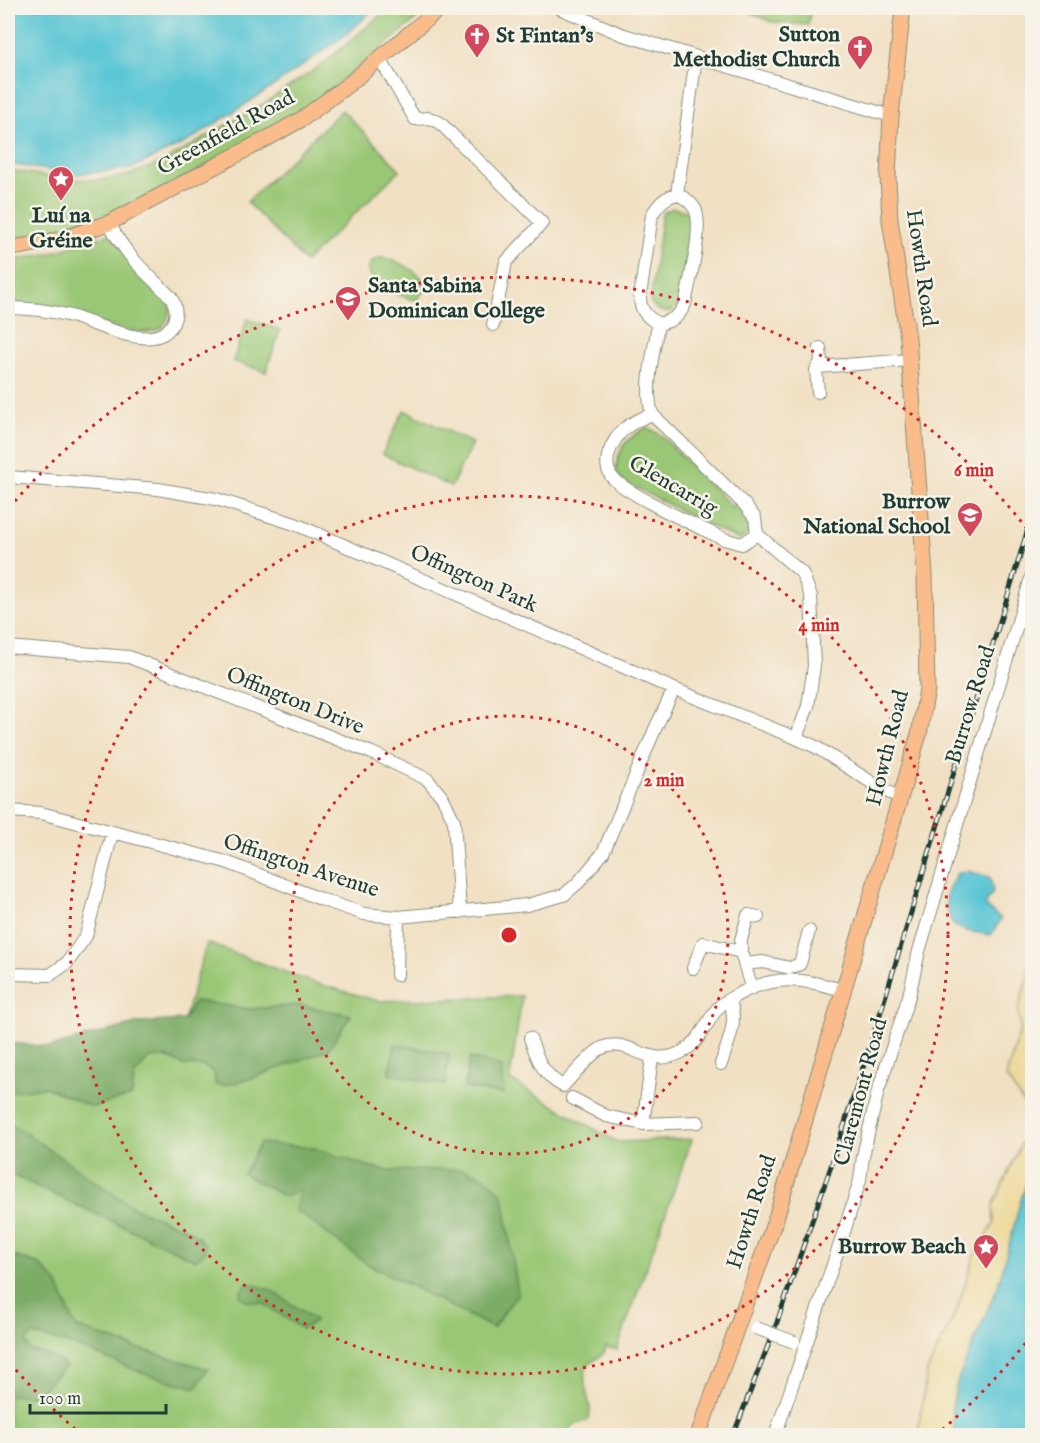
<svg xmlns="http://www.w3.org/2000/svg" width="1040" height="1443" font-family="'IM FELL English',serif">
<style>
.green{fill:#9ac775;stroke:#5c8254;stroke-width:1.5}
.forest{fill:#7bac66;stroke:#4d744d;stroke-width:1.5}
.sand{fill:#eeda9e;stroke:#868c69;stroke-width:1.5}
.water{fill:#5bc6d5;stroke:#3d8284;stroke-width:1.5}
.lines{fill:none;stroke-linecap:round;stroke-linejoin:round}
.minor-casing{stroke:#888e7c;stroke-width:14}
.major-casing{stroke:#888e7c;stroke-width:17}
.minor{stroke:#fff;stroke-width:12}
.major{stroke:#f9bc8a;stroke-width:15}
.rail-casing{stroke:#1f3d34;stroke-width:5}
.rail{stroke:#f7f3e8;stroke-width:3;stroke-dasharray:9;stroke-linecap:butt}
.minor-bridge-casing{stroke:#888e7c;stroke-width:14;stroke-linecap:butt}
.minor-bridge{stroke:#fff;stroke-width:12}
.ring{fill:none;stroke:#d62828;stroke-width:3;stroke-dasharray:3 6}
.labels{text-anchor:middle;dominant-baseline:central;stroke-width:5;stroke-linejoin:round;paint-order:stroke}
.poi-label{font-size:22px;font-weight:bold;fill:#1f3d34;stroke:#f7f3e8;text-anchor:end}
.street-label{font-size:22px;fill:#1f3d34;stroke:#f7f3e8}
.centre{fill:#d62828;stroke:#f7f3e8;stroke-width:3}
.ring-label{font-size:18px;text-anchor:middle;font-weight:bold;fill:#d62828;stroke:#f7f3e8;stroke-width:5;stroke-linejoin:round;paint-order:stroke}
</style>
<rect width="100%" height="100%" fill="#f7f3e8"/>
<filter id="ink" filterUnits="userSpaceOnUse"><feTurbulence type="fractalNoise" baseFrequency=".0167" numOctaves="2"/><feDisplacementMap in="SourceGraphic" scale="12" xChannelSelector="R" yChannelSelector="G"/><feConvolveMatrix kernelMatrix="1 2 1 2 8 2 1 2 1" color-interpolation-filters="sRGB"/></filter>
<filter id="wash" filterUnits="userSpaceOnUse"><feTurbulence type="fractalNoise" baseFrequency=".008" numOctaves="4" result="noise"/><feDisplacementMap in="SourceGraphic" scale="24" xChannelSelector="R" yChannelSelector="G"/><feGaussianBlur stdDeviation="1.35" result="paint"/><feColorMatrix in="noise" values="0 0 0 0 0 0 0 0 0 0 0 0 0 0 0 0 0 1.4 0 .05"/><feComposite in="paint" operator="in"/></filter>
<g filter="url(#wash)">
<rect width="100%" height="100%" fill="#f1e0c3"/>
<path class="green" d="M 389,8 L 430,8 L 335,86 L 288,121 L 180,180 L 124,207 L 62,232 L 8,241 L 8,170 L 57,178 L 93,180 L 127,176 L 165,161 L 263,104 L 324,63 Z
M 741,8 L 811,8 L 808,25 L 772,22 Z
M 342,110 L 400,170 L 305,262 L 247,202 Z
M 673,208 L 686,211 L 692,217 L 679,306 C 669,315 658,313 650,302 L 662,213 Z
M 110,234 L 160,292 L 171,307 C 165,332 159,332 135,332 L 8,304 L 8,261 L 52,253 Z
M 380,258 C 394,258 416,270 424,281 L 424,291 L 416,300 C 401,299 344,271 380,258 Z
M 247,319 L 280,330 L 266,372 L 233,361 Z
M 404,410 L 472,443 L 451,487 L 382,454 Z
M 647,427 L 662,436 L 732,507 L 736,504 C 745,513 750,519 749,532 L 740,540 L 720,531 L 623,481 L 616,472 C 618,446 625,440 647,427 Z
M 207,943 L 312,982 L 378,1001 L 522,996 L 510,1080 L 617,1142 L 692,1139 L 617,1350 L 606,1347 L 604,1353 C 600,1357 593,1360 589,1364 C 576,1381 596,1404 588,1420 L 572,1426 L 567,1435 L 8,1436 L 8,1065 L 184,1020 Z"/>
<path class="forest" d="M 195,1001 L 250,1009 L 299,1005 L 351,1015 L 328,1050 L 250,1079 L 226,1085 L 215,1084 L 214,1072 L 203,1066 L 183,1065 L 166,1057 L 149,1058 L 134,1076 L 132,1096 L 92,1107 L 45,1087 L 8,1092 L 8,1025 L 11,1043 L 49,1047 L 139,1023 L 184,1020 Z
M 395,1044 L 449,1054 L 445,1085 L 389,1074 Z
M 470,1058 L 502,1067 L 503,1094 L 464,1088 Z
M 8,1121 L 131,1206 L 192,1232 L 205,1244 L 205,1252 L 196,1260 L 8,1173 Z
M 260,1143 L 314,1148 L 373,1168 L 390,1171 L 462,1169 L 480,1175 L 492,1183 L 503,1195 L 518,1293 L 493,1328 L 368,1264 L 295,1210 L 300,1190 L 285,1197 L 243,1174 Z
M 8,1254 L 40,1265 L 57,1283 L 76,1327 L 133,1347 L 208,1369 L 196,1388 C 177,1382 156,1378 138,1371 C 103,1358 69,1341 32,1335 L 26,1342 L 30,1350 L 54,1357 L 66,1366 L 35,1396 L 8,1395 Z
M 247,1283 L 271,1290 L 315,1320 L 315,1322 L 302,1329 L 263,1303 L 247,1301 L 241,1297 L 241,1291 Z"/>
<path class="sand" d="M 1032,960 L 1032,1116 L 1006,1077 L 1021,1028 L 1018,1011 Z
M 1032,1119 L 1032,1167 L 1021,1200 L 998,1286 L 957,1382 L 952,1409 L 955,1435 L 917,1436 L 927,1371 L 956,1312 L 975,1254 L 994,1224 L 993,1206 Z"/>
<path class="water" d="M 8,8 L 375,8 L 347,34 L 269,89 L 187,142 L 130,169 L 76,174 L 8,164 Z
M 967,871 L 990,877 L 993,892 L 985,904 L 987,908 L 1001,919 L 991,935 L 967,931 L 953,925 C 943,904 944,893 957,874 Z
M 1032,1167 L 1032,1435 L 955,1435 L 952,1409 L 957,1382 L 998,1286 L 1021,1200 Z"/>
</g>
<g filter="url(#ink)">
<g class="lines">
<g class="minor-casing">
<path id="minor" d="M 559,8 L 621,34 L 891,116
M 380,59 L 415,119 L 429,118 L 439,122 L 542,223 L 506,262 L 493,325
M 677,194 C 664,198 659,203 652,215 L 640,296 C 640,311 646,316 658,324 C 672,321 679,317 685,304 C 689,283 704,227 695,209 C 690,201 685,198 677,194 L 696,57
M 8,308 C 29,308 46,310 67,315 C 93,321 156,357 173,323 C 177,315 176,306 171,297 C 145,272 126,256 109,223
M 658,324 C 654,353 644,385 652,414 L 745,505 L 755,518 L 757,534 L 802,573 L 811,596 L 814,666 L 808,706 L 796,738
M 818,367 L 910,360
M 818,392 L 816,370 L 821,362 L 820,348
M 652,414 C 645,417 637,420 631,424 C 616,433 600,459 611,476 C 623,493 701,528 724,539 L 742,544 L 757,534
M 8,477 L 158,489 L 216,499 L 295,524 L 674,689 L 796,738 L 816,747 L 885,791 L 900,797
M 8,647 L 129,657 L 372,753 L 427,779 L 443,798 L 454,821 L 460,912
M 8,811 L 41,813 L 226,862 L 323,900 L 364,914 L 398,917 L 527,905 L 564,895 L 578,883 L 603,853 L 655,729 L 674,689
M 741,952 L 741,940 L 748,915 L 758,917
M 744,964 L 763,962 L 790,968 L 800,964 L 809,931
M 693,968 L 703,943 L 741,952 L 751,987
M 8,974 L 50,975 L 67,963 L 86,936 L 112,833
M 397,975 L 398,917
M 530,1038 C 537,1058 543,1076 563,1086 C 571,1078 592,1052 602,1048 C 629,1036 646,1069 680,1053 C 700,1044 705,1023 718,1008 C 724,1001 733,997 741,993 C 776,974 805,979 842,990
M 721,1064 C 728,1042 739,1021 729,999
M 572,1098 L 606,1116 L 643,1124 L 698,1122
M 643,1124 L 652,1058
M 775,1436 L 844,1232 L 860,1180 L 863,1156 L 878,1091 L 909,996 L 919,951 L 1032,575"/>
</g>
<g class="major-casing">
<path id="major" d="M 8,249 L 62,239 L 109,223 L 268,138 L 302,119 L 349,84 L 440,8
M 698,1436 L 777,1215 L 919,734 L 927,690 L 925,575 L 908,338 L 890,220 L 888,177 L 891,116 L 903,8"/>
</g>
<use href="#minor" class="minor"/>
<use href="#major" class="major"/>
<g class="rail-casing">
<path id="rail" d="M 733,1436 L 776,1325 L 830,1169 L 877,1024 L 1032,516"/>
</g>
<use href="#rail" class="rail"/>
<g class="minor-bridge-casing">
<path id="minor-bridge" d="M 756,1328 L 794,1342"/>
</g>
<use href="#minor-bridge" class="minor-bridge"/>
</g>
</g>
<g class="ring">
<circle cx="509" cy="935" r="219"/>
<circle cx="509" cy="935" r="439"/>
<path d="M1031 1336A658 658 0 0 1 936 1435M82 1435A658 658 0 0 1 9 1362M9 508A658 658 0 0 1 1031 534"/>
</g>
<defs>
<g id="church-pin" transform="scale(1.35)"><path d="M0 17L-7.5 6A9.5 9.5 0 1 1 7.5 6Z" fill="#d1495b" stroke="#f7f3e8"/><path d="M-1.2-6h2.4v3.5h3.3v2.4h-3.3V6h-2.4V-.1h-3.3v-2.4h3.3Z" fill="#fff"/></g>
<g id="sight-pin" transform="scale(1.35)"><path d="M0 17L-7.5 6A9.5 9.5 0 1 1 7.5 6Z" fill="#d1495b" stroke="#f7f3e8"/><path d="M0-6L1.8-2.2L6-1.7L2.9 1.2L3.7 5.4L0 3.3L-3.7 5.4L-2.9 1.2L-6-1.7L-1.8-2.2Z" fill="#fff"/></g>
<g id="school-pin" transform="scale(1.35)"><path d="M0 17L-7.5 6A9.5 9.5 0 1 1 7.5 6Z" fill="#d1495b" stroke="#f7f3e8"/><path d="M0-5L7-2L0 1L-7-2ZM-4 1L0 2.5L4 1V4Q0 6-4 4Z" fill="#fff"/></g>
</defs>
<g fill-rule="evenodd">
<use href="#church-pin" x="477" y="36"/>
<use href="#church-pin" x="860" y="48"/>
<use href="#sight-pin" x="61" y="179"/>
<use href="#school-pin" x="348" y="299"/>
<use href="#school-pin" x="970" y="515"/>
<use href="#sight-pin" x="986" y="1247"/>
</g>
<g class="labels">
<g class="poi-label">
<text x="840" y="35">Sutton<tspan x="840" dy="25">Methodist Church</tspan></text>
<text x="496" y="36" text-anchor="start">St Fintan's</text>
<text x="61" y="216" text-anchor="middle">Luí na<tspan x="61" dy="25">Gréine</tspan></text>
<text x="368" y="286" text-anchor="start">Santa Sabina<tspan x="368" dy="25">Dominican College</tspan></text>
<text x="950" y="502">Burrow<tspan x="950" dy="25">National School</tspan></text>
<text x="966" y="1247">Burrow Beach</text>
</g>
<g class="street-label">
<text transform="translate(226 133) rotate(-29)">Greenfield Road</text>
<text transform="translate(921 268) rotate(82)">Howth Road</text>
<text transform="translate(673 486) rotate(30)">Glencarrig</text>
<text transform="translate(474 579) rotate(24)">Offington Park</text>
<text transform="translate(295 701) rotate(22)">Offington Drive</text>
<text transform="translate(971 705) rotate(-73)">Burrow Road</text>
<text transform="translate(888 748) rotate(-76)">Howth Road</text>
<text transform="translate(301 866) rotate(18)">Offington Avenue</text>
<text transform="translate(861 1092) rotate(-75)">Claremont Road</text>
<text transform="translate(752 1212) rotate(-72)">Howth Road</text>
</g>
</g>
<circle cx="509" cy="935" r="9" class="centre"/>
<g class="ring-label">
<text x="974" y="476">6 min</text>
<text x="819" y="631">4 min</text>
<text x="664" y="786">2 min</text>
</g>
<rect width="1040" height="1443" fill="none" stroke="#f7f3e8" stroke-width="30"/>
<path d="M30 1404v9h136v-9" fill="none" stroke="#1f3d34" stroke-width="3"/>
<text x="39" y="1404" font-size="18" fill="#1f3d34" stroke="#f7f3e8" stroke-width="4.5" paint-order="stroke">100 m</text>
</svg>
